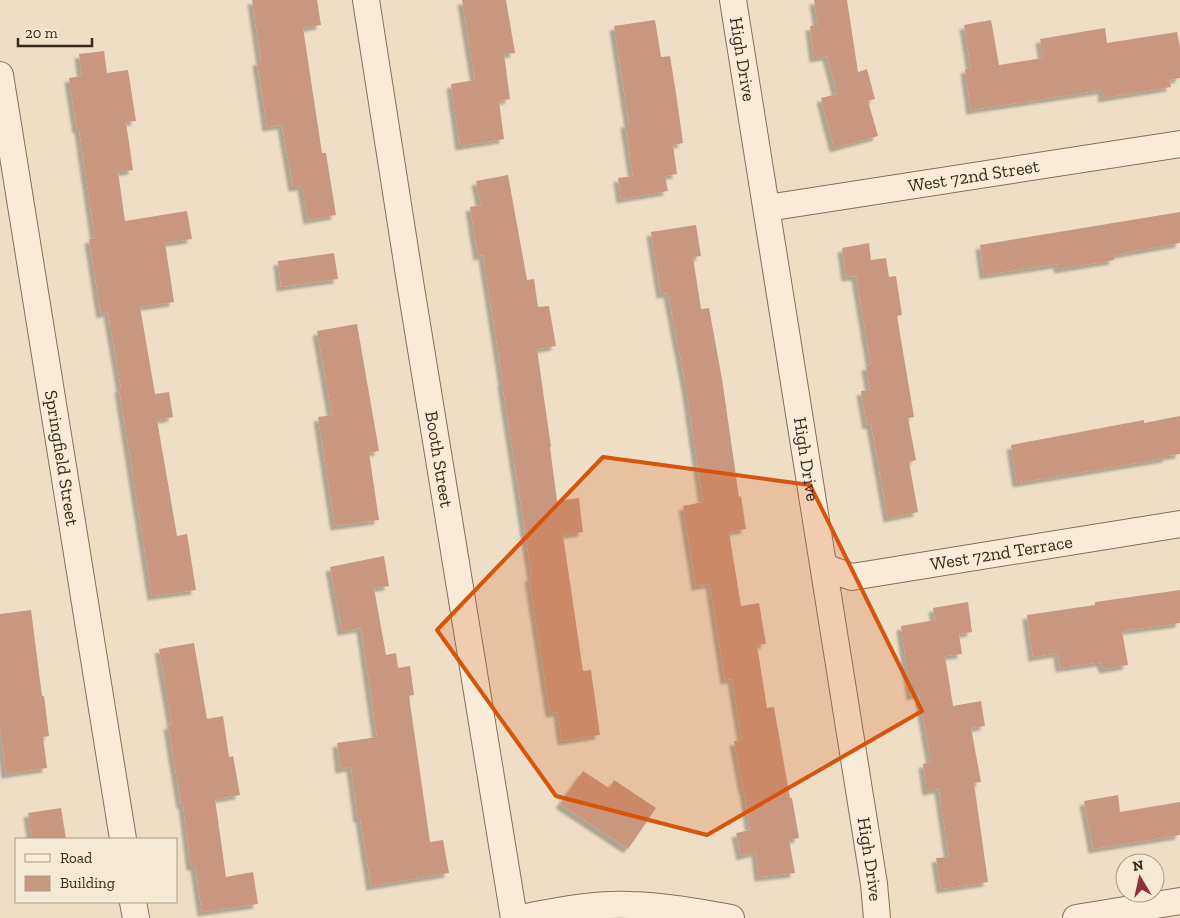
<svg xmlns="http://www.w3.org/2000/svg" width="1180" height="918" font-family="'Zilla Slab',serif">
<style>
.building{fill:#c9977d;filter:url(#shadow)}
.lines{fill:none;stroke-linecap:round;stroke-linejoin:round}
.minor-casing{stroke:#87705c;stroke-width:28}
.minor{stroke:#f8ecd8;stroke-width:26}
.marked{fill:#d6540e;fill-opacity:0.2;stroke:#d6540e;stroke-width:4;stroke-linejoin:round}
.labels{text-anchor:middle;dominant-baseline:central;stroke-width:4.5;stroke-linejoin:round;paint-order:stroke}
.street-label{font-size:18px;fill:#38291f;stroke:#f4e9d5}
</style>
<defs>
<filter id="shadow"><feDropShadow dx="-4.5" dy="4.5" stdDeviation="1" flood-color="#0004"/></filter>
</defs>
<rect width="100%" height="100%" fill="#eddec5"/>
<path class="building" d="M 252,0 L 317,0 L 321,25 L 303,28 L 322,153 L 326,153 L 336,215 L 308,220 L 302,186 L 293,187 L 282,125 L 267,127 L 257,61 L 261,61 Z
M 462,0 L 506,0 L 515,53 L 504,54 L 510,99 L 499,101 L 504,139 L 460,146 L 451,84 L 475,80 Z
M 814,0 L 847,0 L 858,72 L 867,69 L 875,99 L 868,101 L 878,136 L 834,148 L 821,98 L 837,94 L 827,56 L 814,58 L 810,26 L 818,26 Z
M 655,20 L 661,57 L 670,56 L 676,93 L 683,143 L 673,145 L 677,174 L 665,176 L 668,191 L 621,199 L 618,178 L 633,176 L 625,123 L 629,123 L 614,26 Z
M 991,20 L 999,65 L 1043,58 L 1040,39 L 1105,28 L 1107,43 L 1177,32 L 1180,48 L 1180,78 L 1170,80 L 1171,87 L 1103,98 L 1102,90 L 971,110 L 965,69 L 971,68 L 964,25 Z
M 104,51 L 107,73 L 128,70 L 136,121 L 126,122 L 133,170 L 118,172 L 125,221 L 187,211 L 192,239 L 165,243 L 174,302 L 140,307 L 155,394 L 169,392 L 173,417 L 157,420 L 177,536 L 187,534 L 196,590 L 152,596 L 119,388 L 121,388 L 108,312 L 101,314 L 89,239 L 95,238 L 79,129 L 77,129 L 69,78 L 82,76 L 79,54 Z
M 508,175 L 527,280 L 534,279 L 538,307 L 549,306 L 556,346 L 537,349 L 551,447 L 550,447 L 557,501 L 579,498 L 583,532 L 563,535 L 583,671 L 591,670 L 600,735 L 562,741 L 558,712 L 550,713 L 529,577 L 532,577 L 502,382 L 503,382 L 483,255 L 478,256 L 470,207 L 481,205 L 476,181 Z
M 1180,212 L 1180,243 L 1113,255 L 1114,260 L 1059,269 L 1058,264 L 984,275 L 980,245 Z
M 696,225 L 701,256 L 693,257 L 701,309 L 709,308 L 722,379 L 739,497 L 741,496 L 746,529 L 729,532 L 741,606 L 759,603 L 766,644 L 757,645 L 767,708 L 774,707 L 790,798 L 792,798 L 799,838 L 789,840 L 795,873 L 759,877 L 756,852 L 741,856 L 736,833 L 750,830 L 744,789 L 743,789 L 734,741 L 742,740 L 732,679 L 725,680 L 710,584 L 696,586 L 683,506 L 703,502 L 686,386 L 668,293 L 661,294 L 651,232 Z
M 869,243 L 871,260 L 886,258 L 889,277 L 896,276 L 902,315 L 897,316 L 914,417 L 908,418 L 916,460 L 909,462 L 918,512 L 888,518 L 871,424 L 867,425 L 861,391 L 870,390 L 866,366 L 871,365 L 856,276 L 846,277 L 842,248 Z
M 334,253 L 338,279 L 281,287 L 278,261 Z
M 357,324 L 379,451 L 369,453 L 379,520 L 335,526 L 318,417 L 332,415 L 317,331 Z
M 1180,416 L 1180,454 L 1167,456 L 1167,458 L 1017,483 L 1011,445 L 1144,420 L 1144,423 Z
M 384,556 L 389,586 L 374,588 L 386,655 L 396,653 L 398,668 L 410,666 L 414,695 L 409,696 L 430,842 L 443,840 L 449,873 L 371,886 L 360,818 L 358,818 L 351,767 L 340,769 L 337,743 L 377,737 L 361,628 L 342,631 L 330,567 Z
M 1180,590 L 1180,623 L 1122,631 L 1128,665 L 1104,669 L 1101,662 L 1060,668 L 1058,653 L 1033,657 L 1027,615 L 1095,605 L 1095,602 Z
M 968,602 L 972,632 L 959,634 L 962,654 L 945,656 L 953,706 L 981,701 L 985,726 L 971,728 L 981,782 L 974,783 L 988,882 L 941,889 L 936,858 L 949,857 L 939,789 L 927,791 L 923,764 L 931,762 L 919,694 L 911,696 L 901,626 L 935,620 L 933,608 Z
M 31,610 L 42,696 L 44,696 L 49,736 L 43,737 L 47,768 L 6,774 L 0,728 L 0,614 Z
M 194,643 L 207,719 L 223,716 L 229,757 L 233,756 L 240,795 L 215,799 L 226,877 L 253,872 L 258,904 L 202,912 L 195,866 L 191,866 L 183,804 L 181,804 L 168,725 L 172,724 L 159,649 Z
M 583,771 L 609,788 L 614,780 L 656,808 L 628,849 L 560,804 Z
M 1118,795 L 1120,812 L 1180,802 L 1180,835 L 1093,849 L 1084,801 Z
M 61,808 L 66,839 L 32,839 L 28,813 Z"/>
<g class="lines">
<g class="minor-casing">
<g id="minor">
<path id="s1" d="M 366,0 L 411,288 L 514,918"/>
<path id="s2" d="M 733,0 L 874,884 L 877,918"/>
<path id="s3" d="M 0,75 L 123,839"/>
<path id="s4" d="M 767,208 L 1180,144"/>
<path id="s5" d="M 824,567 L 852,577 L 1180,524"/>
<path d="M 133,902 L 136,918"/>
<path d="M 521,918 C 557,911 595,903 631,905 C 665,906 698,912 731,918"/>
<path d="M 1076,918 L 1180,901"/>
</g>
</g>
<use href="#minor" class="minor"/>
</g>
<path class="marked" d="M 603,457 L 810,485 L 922,711 L 707,835 L 556,796 L 437,630 Z"/>
<g class="labels">
<g class="street-label">
<text stroke="none"><textPath href="#s2" startOffset="60">High Drive</textPath></text>
<text stroke="none"><textPath href="#s4" startOffset="209">West 72nd Street</textPath></text>
<text stroke="none"><textPath href="#s3" startOffset="388">Springfield Street</textPath></text>
<text stroke="none"><textPath href="#s1" startOffset="465">Booth Street</textPath></text>
<text stroke="none"><textPath href="#s2" startOffset="465">High Drive</textPath></text>
<text stroke="none"><textPath href="#s5" startOffset="181">West 72nd Terrace</textPath></text>
<text stroke="none"><textPath href="#s2" startOffset="870">High Drive</textPath></text>
</g>
</g>
<rect x="15" y="838" width="162" height="65" fill="#f4e9d5" stroke="#a99c8c"/>
<rect x="25" y="854" width="25" height="8" fill="#f8ecd8" stroke="#a99c8c"/>
<text x="60" y="863" font-size="15" fill="#38291f">Road</text>
<rect x="25" y="876" width="25" height="15" fill="#c9977d" stroke="#a99c8c"/>
<text x="60" y="888" font-size="15" fill="#38291f">Building</text>
<g transform="translate(1140 878) rotate(351)"><circle r="24" fill="#f4e9d5" stroke="#a99c8c"/>
<path d="M0-4L9 19L0 12L-9 19Z" fill="#942e36"/>
<text y="-8" font-size="14" font-weight="bold" text-anchor="middle" fill="#38291f">N</text>
</g>
<path d="M18 38v8h74v-8" fill="none" stroke="#38291f" stroke-width="2.5"/>
<text x="25" y="38" font-size="15" fill="#38291f" stroke="#f4e9d5" stroke-width="4" paint-order="stroke">20 m</text>
</svg>
